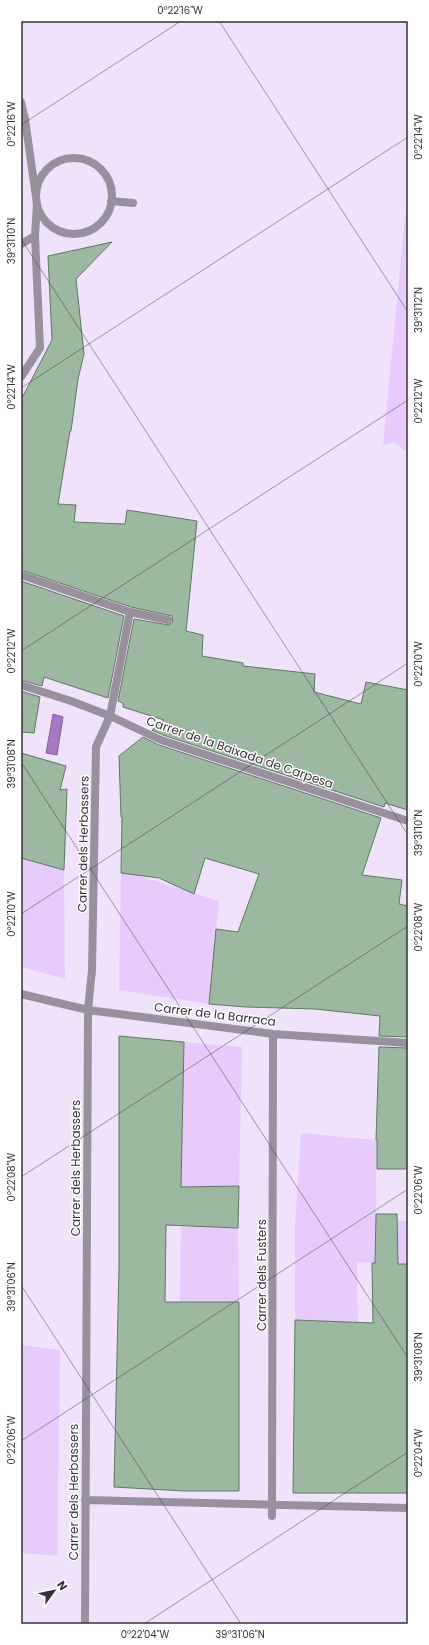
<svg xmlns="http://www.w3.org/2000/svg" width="429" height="1645" font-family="Poppins,sans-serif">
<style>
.green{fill:#e8cbfd}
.water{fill:#a679c4;stroke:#85639c}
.building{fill:#9cb8a0;stroke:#5e7963}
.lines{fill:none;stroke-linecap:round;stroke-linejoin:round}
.street{stroke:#98909d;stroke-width:8}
.ticks{fill:none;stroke:#38313d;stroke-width:1;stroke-opacity:0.45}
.labels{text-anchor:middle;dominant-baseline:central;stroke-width:3;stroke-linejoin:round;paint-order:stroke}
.street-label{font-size:12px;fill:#38313d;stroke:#fff}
.neatline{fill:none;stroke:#38313d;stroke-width:1.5}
.ticks-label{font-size:10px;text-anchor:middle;fill:#38313d}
</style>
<rect width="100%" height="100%" fill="#f0e2fb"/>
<path class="green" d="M 408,187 L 408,453 L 394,442 L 383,445 Z
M 21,858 L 64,870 L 65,979 L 21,967 Z
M 121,873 L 137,875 L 219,901 L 209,1004 L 119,990 Z
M 184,1042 L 242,1047 L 239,1186 L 181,1187 Z
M 301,1133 L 376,1140 L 376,1221 L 408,1221 L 408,1264 L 357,1262 L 358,1322 L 295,1320 L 295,1226 Z
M 198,1226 L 238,1228 L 239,1302 L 180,1301 L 181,1227 Z
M 21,1345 L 60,1350 L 57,1556 L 21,1553 Z"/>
<path class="water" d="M 53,714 L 63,717 L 57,755 L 46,753 Z"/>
<path class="building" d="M 112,242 L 76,279 L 84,354 L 78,379 L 71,431 L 70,431 L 58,504 L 76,505 L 74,522 L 125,524 L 127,510 L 197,521 L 186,631 L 203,635 L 202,656 L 243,663 L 243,666 L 315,674 L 314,692 L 361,704 L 366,682 L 408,690 L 408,810 L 385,803 L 384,807 L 163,735 L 152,730 L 164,720 L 123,707 L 123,703 L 118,701 L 134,619 L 169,625 L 173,622 L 172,616 L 131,607 L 21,570 L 21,400 L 52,340 L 48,256 Z
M 21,581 L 124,616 L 108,698 L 44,677 L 42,686 L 21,680 Z
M 21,691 L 40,697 L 34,733 L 21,732 Z
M 143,737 L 159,745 L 381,818 L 362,875 L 402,880 L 399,904 L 408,906 L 408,1037 L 379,1036 L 380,1016 L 315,1009 L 246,1007 L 209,1004 L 216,929 L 238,932 L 259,874 L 205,858 L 194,894 L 159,878 L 121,873 L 122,817 L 121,817 L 119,756 Z
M 21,753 L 66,766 L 60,790 L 67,789 L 64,870 L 21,858 Z
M 119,1036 L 184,1042 L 181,1187 L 239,1186 L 238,1228 L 166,1225 L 165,1302 L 239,1302 L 239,1491 L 184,1491 L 114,1487 L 119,1267 Z
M 379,1047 L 408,1048 L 408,1169 L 377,1169 L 377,1140 L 376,1140 Z
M 376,1214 L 397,1214 L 398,1264 L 408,1264 L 408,1493 L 293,1493 L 295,1320 L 373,1323 L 372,1263 L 375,1263 Z"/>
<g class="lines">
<path class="street" d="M 21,102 L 25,119 L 37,204 L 35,236 L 40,348 L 21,377
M36 196a38 38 0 1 1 76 0a38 38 0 1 1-76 0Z
M 111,201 L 133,203
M 21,244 L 35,236
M 21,575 L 130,612 L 168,620
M 21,685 L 71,701 L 110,716 L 161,740 L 408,821
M 21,994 L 88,1010 L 273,1034 L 408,1043
M 85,1500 L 408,1508
M 272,1516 L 273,1034
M 85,1624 L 88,1010 L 92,970 L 96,747 L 110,716 L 130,612"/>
</g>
<path class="ticks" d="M 219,21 L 408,312M 21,125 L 181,21M 21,239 L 408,835M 21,388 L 408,137M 21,651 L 408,400M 21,762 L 408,1358M 21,914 L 408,663M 21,1177 L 408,926M 21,1285 L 241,1624M 21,1441 L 408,1189M 144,1624 L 408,1452"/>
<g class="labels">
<g class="street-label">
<text transform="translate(240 752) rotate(19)">Carrer de la Baixada de Carpesa</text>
<text transform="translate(83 844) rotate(-89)">Carrer dels Herbassers</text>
<text transform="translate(215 1014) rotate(7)">Carrer de la Barraca</text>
<text transform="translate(75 1168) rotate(-90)">Carrer dels Herbassers</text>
<text transform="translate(261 1275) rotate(-90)">Carrer dels Fusters</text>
<text transform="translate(73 1492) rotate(-90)">Carrer dels Herbassers</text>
</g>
</g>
<rect width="429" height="1645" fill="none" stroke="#ffffff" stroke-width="44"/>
<g transform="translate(54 1591) rotate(57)" stroke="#ffffff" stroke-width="3" paint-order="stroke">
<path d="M0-3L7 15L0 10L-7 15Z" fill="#38313d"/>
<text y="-6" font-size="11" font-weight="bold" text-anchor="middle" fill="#38313d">N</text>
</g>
<rect x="22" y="22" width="385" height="1601" class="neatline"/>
<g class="ticks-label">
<text x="180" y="14">0°22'16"W</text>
<text transform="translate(11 124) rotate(-90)" y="4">0°22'16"W</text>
<text transform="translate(418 137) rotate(-90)" y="4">0°22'14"W</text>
<text transform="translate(11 241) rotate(-90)" y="4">39°31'10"N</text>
<text transform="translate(418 310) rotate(-90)" y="4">39°31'12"N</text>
<text transform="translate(11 387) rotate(-90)" y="4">0°22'14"W</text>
<text transform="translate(418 401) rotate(-90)" y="4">0°22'12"W</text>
<text transform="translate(11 651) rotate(-90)" y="4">0°22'12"W</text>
<text transform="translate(418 664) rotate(-90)" y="4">0°22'10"W</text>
<text transform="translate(11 764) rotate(-90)" y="4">39°31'08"N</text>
<text transform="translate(418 833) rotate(-90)" y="4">39°31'10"N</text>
<text transform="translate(11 914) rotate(-90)" y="4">0°22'10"W</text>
<text transform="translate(418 927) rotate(-90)" y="4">0°22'08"W</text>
<text transform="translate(11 1177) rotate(-90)" y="4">0°22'08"W</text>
<text transform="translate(418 1190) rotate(-90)" y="4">0°22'06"W</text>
<text transform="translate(11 1287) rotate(-90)" y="4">39°31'06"N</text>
<text transform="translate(418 1357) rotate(-90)" y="4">39°31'08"N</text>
<text transform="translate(11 1440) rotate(-90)" y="4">0°22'06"W</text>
<text transform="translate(418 1453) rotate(-90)" y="4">0°22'04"W</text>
<text x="145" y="1638">0°22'04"W</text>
<text x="240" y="1638">39°31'06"N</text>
</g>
</svg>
